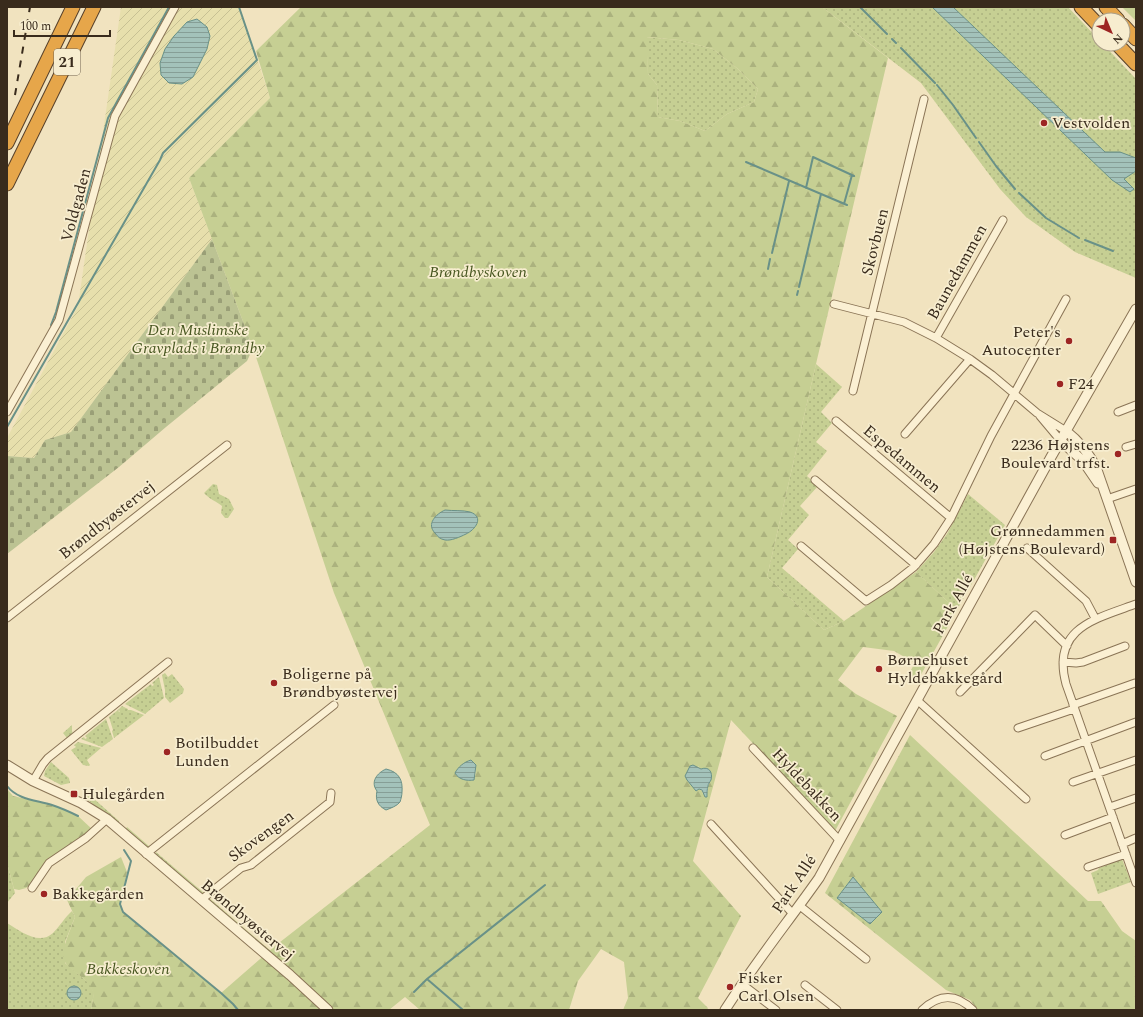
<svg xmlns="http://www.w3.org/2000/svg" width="1143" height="1017" font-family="Spectral,serif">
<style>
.farmland{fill:url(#farmland-furrows)}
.green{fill:url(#green-dots)}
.forest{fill:url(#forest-firs);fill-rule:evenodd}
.cemetery{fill:url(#cemetery-stones)}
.water{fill:url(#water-rules);stroke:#699188}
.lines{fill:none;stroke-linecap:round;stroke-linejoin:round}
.stream{stroke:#699188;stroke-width:2}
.minor-casing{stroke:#8a7456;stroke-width:9}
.tertiary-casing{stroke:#8a7456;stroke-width:11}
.motorway-casing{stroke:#58412b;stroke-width:15}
.minor{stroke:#fbf0d3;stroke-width:7}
.tertiary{stroke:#fbf0d3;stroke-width:9}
.motorway{stroke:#e6a64a;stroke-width:13}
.rail{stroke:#392b1c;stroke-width:2;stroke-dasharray:7 7;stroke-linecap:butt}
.poi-dot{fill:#9d2523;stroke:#f7edcf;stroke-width:1.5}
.labels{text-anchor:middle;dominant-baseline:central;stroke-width:3.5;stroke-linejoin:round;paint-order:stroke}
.shield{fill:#f7edcf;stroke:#726552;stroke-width:1}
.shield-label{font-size:15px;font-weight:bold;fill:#392b1c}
.poi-label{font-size:16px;fill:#392b1c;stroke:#f7edcf;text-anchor:start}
.street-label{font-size:16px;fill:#392b1c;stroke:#f7edcf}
.park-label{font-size:16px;font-style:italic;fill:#485721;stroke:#f7edcf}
</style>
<defs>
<pattern id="farmland-furrows" width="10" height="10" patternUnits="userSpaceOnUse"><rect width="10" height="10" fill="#e7dfac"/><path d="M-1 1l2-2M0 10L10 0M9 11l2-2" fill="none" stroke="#c7c093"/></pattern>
<pattern id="green-dots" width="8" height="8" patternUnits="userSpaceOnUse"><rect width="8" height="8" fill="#c6cf93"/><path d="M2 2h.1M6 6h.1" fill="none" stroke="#abb27e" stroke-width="1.8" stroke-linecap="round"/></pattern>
<pattern id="forest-firs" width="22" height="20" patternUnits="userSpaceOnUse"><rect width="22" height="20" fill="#c6cf93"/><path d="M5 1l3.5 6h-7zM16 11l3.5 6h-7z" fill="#abb27e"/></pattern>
<pattern id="cemetery-stones" width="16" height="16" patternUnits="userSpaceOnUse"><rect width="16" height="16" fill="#bcc393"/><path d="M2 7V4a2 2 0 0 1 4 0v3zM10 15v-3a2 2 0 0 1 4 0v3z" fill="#9a9f77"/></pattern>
<pattern id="water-rules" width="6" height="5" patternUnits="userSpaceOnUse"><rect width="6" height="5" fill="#a3c2ba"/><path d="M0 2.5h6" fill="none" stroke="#869e96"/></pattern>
</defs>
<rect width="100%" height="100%" fill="#f1e3bf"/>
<path class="farmland" d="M 121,7 L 240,7 L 270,98 L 189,178 L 212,239 L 71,432 L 45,440 L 34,458 L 7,456 L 7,438 L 78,306 Z"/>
<path class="green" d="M 822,7 L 1068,7 L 1099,40 L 1099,44 L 1103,44 L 1136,79 L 1136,278 L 1075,252 L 1026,217 L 1000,189 L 921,83 Z
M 646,37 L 679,40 L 713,49 L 738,69 L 758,89 L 754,102 L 727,114 L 705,131 L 680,121 L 658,117 L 657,85 L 648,74 Z
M 816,364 L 842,387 L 821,412 L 832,423 L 816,442 L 827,451 L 807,476 L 818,486 L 800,506 L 809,515 L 788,540 L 798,549 L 782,568 L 844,621 L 824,630 L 767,577 Z
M 213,484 L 217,485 L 219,494 L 229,499 L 234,509 L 228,518 L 225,518 L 221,513 L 222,506 C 216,501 209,499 204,493 Z
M 968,494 L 1005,525 L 957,610 L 916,572 L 934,552 L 947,534 Z
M 165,673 L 168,677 L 172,674 L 184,689 L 183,693 L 170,703 L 165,697 L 165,690 L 162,675 Z
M 159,677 L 164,698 L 145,714 L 125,704 L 151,684 L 152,686 L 154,685 L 152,683 Z
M 122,706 L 128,709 L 128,710 L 131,710 L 144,715 L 114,738 L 112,731 L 113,730 L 109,717 L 118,710 L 119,712 L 120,711 L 118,710 Z
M 106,719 L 113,739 L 102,747 L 81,739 L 84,737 L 85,739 L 87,738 L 85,736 Z
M 72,725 L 72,731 L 73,734 L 67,738 L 63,733 Z
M 78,742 L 101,748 L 87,760 L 90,765 L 89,766 L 83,765 L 71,750 L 76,747 L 74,745 Z
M 51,762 L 69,778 L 70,783 L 61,785 L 44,776 L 45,771 Z
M 85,795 L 93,798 L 119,821 L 119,822 L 116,822 L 84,797 Z
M 127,827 L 150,847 L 146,848 L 125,830 Z
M 156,852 L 204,893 L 199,894 L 155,856 Z
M 1122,859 L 1131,882 L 1098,894 L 1091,873 L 1098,870 L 1099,868 Z
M 7,863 L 15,893 L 7,903 Z
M 208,897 L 313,987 L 208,902 Z
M 72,911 L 75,917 L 65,942 L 65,963 L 90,984 L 94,993 L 91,1010 L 7,1010 L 7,923 C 20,931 39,946 53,933 C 60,926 65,917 72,911 Z"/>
<path class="forest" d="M 301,7 L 822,7 L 888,58 L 816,364 L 767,577 L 824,630 L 844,621 L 916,572 L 957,610 L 918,680 L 908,675 L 915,663 L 894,651 L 863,647 L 838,680 L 856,694 L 897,716 L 835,831 L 731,720 L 693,861 L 741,916 L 698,998 L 708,1008 L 707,1010 L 623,1010 L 628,998 L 624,962 L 601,949 L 578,981 L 569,1010 L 420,1010 L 405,997 L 389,1010 L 91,1010 C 92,1004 94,997 93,992 C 89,976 62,969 63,955 C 64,942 71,929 75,917 L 67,900 L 86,877 L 121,857 L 127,872 L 120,904 L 123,912 L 221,993 L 275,946 L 430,825 L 334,593 L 253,348 L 189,178 L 270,98 L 256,51 ZM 647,37 L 679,40 L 713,49 L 738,69 L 758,89 L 754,102 L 727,114 L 705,131 L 680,121 L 658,117 L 657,85 L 648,74 ZM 461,511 L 477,523 L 467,534 L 431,525 C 436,510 448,511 461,511 ZM 698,766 L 710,782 L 708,786 L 708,791 L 703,794 L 702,791 L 699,789 ZM 476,768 L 475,777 L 459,778 Z
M 1122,7 L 1136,7 L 1136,21 Z
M 910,735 L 1088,901 L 1101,901 L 1122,931 L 1136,941 L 1136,1010 L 978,1010 L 970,1000 L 946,990 L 825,893 Z
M 7,789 L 13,796 L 52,805 L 72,813 L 78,816 L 93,830 L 26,888 L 19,890 L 14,889 L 7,863 Z"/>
<path class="cemetery" d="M 212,239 L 253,348 L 247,361 L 166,427 L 119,467 L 7,554 L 7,456 L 34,458 L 45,440 L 71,432 Z"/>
<path class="water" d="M 932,7 L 953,7 L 1105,152 L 1120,152 L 1136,158 L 1136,171 L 1124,179 L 1134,189 L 1130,192 L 1112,180 Z
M 197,19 L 207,27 L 210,36 L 207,49 L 193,77 L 182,84 L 169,83 L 161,75 L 160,63 L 165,49 L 174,36 L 187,22 Z
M 445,510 C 453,511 463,510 470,512 C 485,517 475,530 466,534 C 460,537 451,541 445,540 C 440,539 438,537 435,533 C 426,524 436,514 445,510 Z
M 471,760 L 476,765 L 474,780 C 467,781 459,780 455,773 C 458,767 464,762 471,760 Z
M 693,765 L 701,769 C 709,766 713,772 711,780 C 710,782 708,784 708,786 C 707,789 707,793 707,797 L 705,797 L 702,790 L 699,789 L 696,791 L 687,780 L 685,776 L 690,766 Z
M 386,769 C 399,772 403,780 402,792 C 402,795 401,799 400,802 C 397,806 391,808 386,810 C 378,806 375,800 377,791 C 370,782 377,773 386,769 Z
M 853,877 L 882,912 L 870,924 L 837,898 Z
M67 993a7 7 0 1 1 14 0a7 7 0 1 1-14 0Z"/>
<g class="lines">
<path class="stream" d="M 860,7 L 887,34
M 892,39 L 896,43
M 901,48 L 935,83
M 937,85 L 953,105 L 976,138
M 979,142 L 996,166 L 1015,189
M 746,162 L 847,205
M 806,188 L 813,157 L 854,176
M 1019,193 L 1046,218 L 1079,238
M 844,204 L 852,175
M 1085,240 L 1113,251
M 772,253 L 789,181
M 768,269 L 770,259
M 799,287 L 821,194
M 797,295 L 798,291
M 51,325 L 56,312 L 108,118 L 169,7
M 7,427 L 160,160 L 163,153 L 257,60 L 239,7
M 7,786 C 18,800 36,800 52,805 C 61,808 70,812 78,816
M 124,850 L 131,861 L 120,904 L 123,912 L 221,993 L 233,1004 L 238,1010
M 427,979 L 463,1010
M 414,992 L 427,979 L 545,885"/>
<g class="minor-casing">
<path id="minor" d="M 834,304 L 904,322 L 936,338 L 970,359 L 992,375 L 1037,413 L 1066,431
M 936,338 L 1003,220
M 853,391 L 924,99
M 7,412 L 59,320 L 115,116 L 175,7
M 1118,412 L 1136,405
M 1040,416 L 1061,441
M 836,421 L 951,518
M 905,434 L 970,359
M 1126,447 L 1136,444
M 815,480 L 916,565
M 1107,499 L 1136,489
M 801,546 L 866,601 L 891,585 L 914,567 L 934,544 L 951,518 L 991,436 L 1066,299
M 1027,548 L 1086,601 L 1095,618
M 1136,604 C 1095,619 1051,628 1066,684 L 1136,883
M 7,618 L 227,445
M 1063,662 L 1076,663 L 1083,662 L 1125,646
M 960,692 L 1035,615 L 1067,646
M 917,700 L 1026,799
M 1073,705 L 1135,683
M 1018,728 L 1074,709
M 753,748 L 840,841
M 1045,756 L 1136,722
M 33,781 L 43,764 L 48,758 L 168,662
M 1073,782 L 1136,760
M 1110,807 L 1136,798
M 711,824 L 793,914
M 1065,835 L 1113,817
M 1122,844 L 1136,838
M 146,854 L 334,705
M 1088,867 L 1126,854
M 32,888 L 49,863 L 86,838 L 107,819
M 201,900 L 241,868 L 251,865 L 330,802 L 331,793
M 800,906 L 866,959
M 742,984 L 776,1010
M 805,985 L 837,1010
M 922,1010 C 939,994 956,993 973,1010"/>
</g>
<g class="tertiary-casing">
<path id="tertiary" d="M 1066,431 C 1079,441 1088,452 1096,467 L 1136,582
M 1061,441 L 1083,461 L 1098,483
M 7,765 L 33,781 L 81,803 L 107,819 L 290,975 L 328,1010
M 725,1010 C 754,964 788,922 819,878 L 1051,457 L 1136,309"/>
</g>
<g class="motorway-casing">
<path id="motorway" d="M 1081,7 L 1099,26
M 1106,7 L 1118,20
M 1123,25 L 1136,39
M 1117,44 L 1136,64
M 7,143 L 73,7
M 7,184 L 94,7"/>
</g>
<use href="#minor" class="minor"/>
<use href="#tertiary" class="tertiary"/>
<use href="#motorway" class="motorway"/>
<path class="rail" d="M 15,95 L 30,7"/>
</g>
<g class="poi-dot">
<circle cx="1044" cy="123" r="4"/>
<circle cx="1069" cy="341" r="4"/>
<circle cx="1060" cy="384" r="4"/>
<circle cx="1118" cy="454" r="4"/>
<rect x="1109" y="536" width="8" height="8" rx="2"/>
<circle cx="879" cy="669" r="4"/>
<circle cx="274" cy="683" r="4"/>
<circle cx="167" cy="752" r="4"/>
<rect x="70" y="790" width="8" height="8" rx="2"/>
<circle cx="44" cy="894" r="4"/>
<circle cx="730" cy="987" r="4"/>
</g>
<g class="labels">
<rect class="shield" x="54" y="49" width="26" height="26" rx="3"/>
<g class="shield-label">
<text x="67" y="62">21</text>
</g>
<g class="poi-label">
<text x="1052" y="123">Vestvolden</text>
<text x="1061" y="332" text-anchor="end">Peter's<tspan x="1061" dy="18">Autocenter</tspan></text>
<text x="1068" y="384">F24</text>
<text x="1110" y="445" text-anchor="end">2236 Højstens<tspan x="1110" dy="18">Boulevard trfst.</tspan></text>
<text x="1105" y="531" text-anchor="end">Grønnedammen<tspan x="1105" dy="18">(Højstens Boulevard)</tspan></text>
<text x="887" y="660">Børnehuset<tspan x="887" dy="18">Hyldebakkegård</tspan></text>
<text x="282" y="674">Boligerne på<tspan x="282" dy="18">Brøndbyøstervej</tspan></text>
<text x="175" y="743">Botilbuddet<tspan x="175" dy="18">Lunden</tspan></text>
<text x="82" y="794">Hulegården</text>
<text x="52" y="894">Bakkegården</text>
<text x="738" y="978">Fisker<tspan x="738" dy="18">Carl Olsen</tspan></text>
</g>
<g class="street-label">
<text transform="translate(76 205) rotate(-75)">Voldgaden</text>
<text transform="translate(875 242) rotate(-76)">Skovbuen</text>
<text transform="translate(957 272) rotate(-61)">Baunedammen</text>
<text transform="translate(902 459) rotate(40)">Espedammen</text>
<text transform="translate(107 520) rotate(-38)">Brøndbyøstervej</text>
<text transform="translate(953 604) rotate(-61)">Park Allé</text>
<text transform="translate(807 785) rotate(47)">Hyldebakken</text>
<text transform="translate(261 836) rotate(-36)">Skovengen</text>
<text transform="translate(794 884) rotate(-56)">Park Allé</text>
<text transform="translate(248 920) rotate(40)">Brøndbyøstervej</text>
</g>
<g class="park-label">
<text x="478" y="272">Brøndbyskoven</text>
<text x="198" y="330">Den Muslimske<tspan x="198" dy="18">Gravplads i Brøndby</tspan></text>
<text x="128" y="969">Bakkeskoven</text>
</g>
</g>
<rect width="1143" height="1017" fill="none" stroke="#392b1c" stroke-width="16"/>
<g transform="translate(1111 32) rotate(136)"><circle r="19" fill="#f7edcf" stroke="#ab9f87"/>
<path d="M0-3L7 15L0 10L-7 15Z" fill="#9d2523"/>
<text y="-6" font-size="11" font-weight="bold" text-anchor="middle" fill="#392b1c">N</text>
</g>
<path d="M14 30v6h96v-6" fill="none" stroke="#392b1c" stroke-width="2"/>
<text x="20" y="30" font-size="12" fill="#392b1c" stroke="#f7edcf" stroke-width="3" paint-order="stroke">100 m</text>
</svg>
